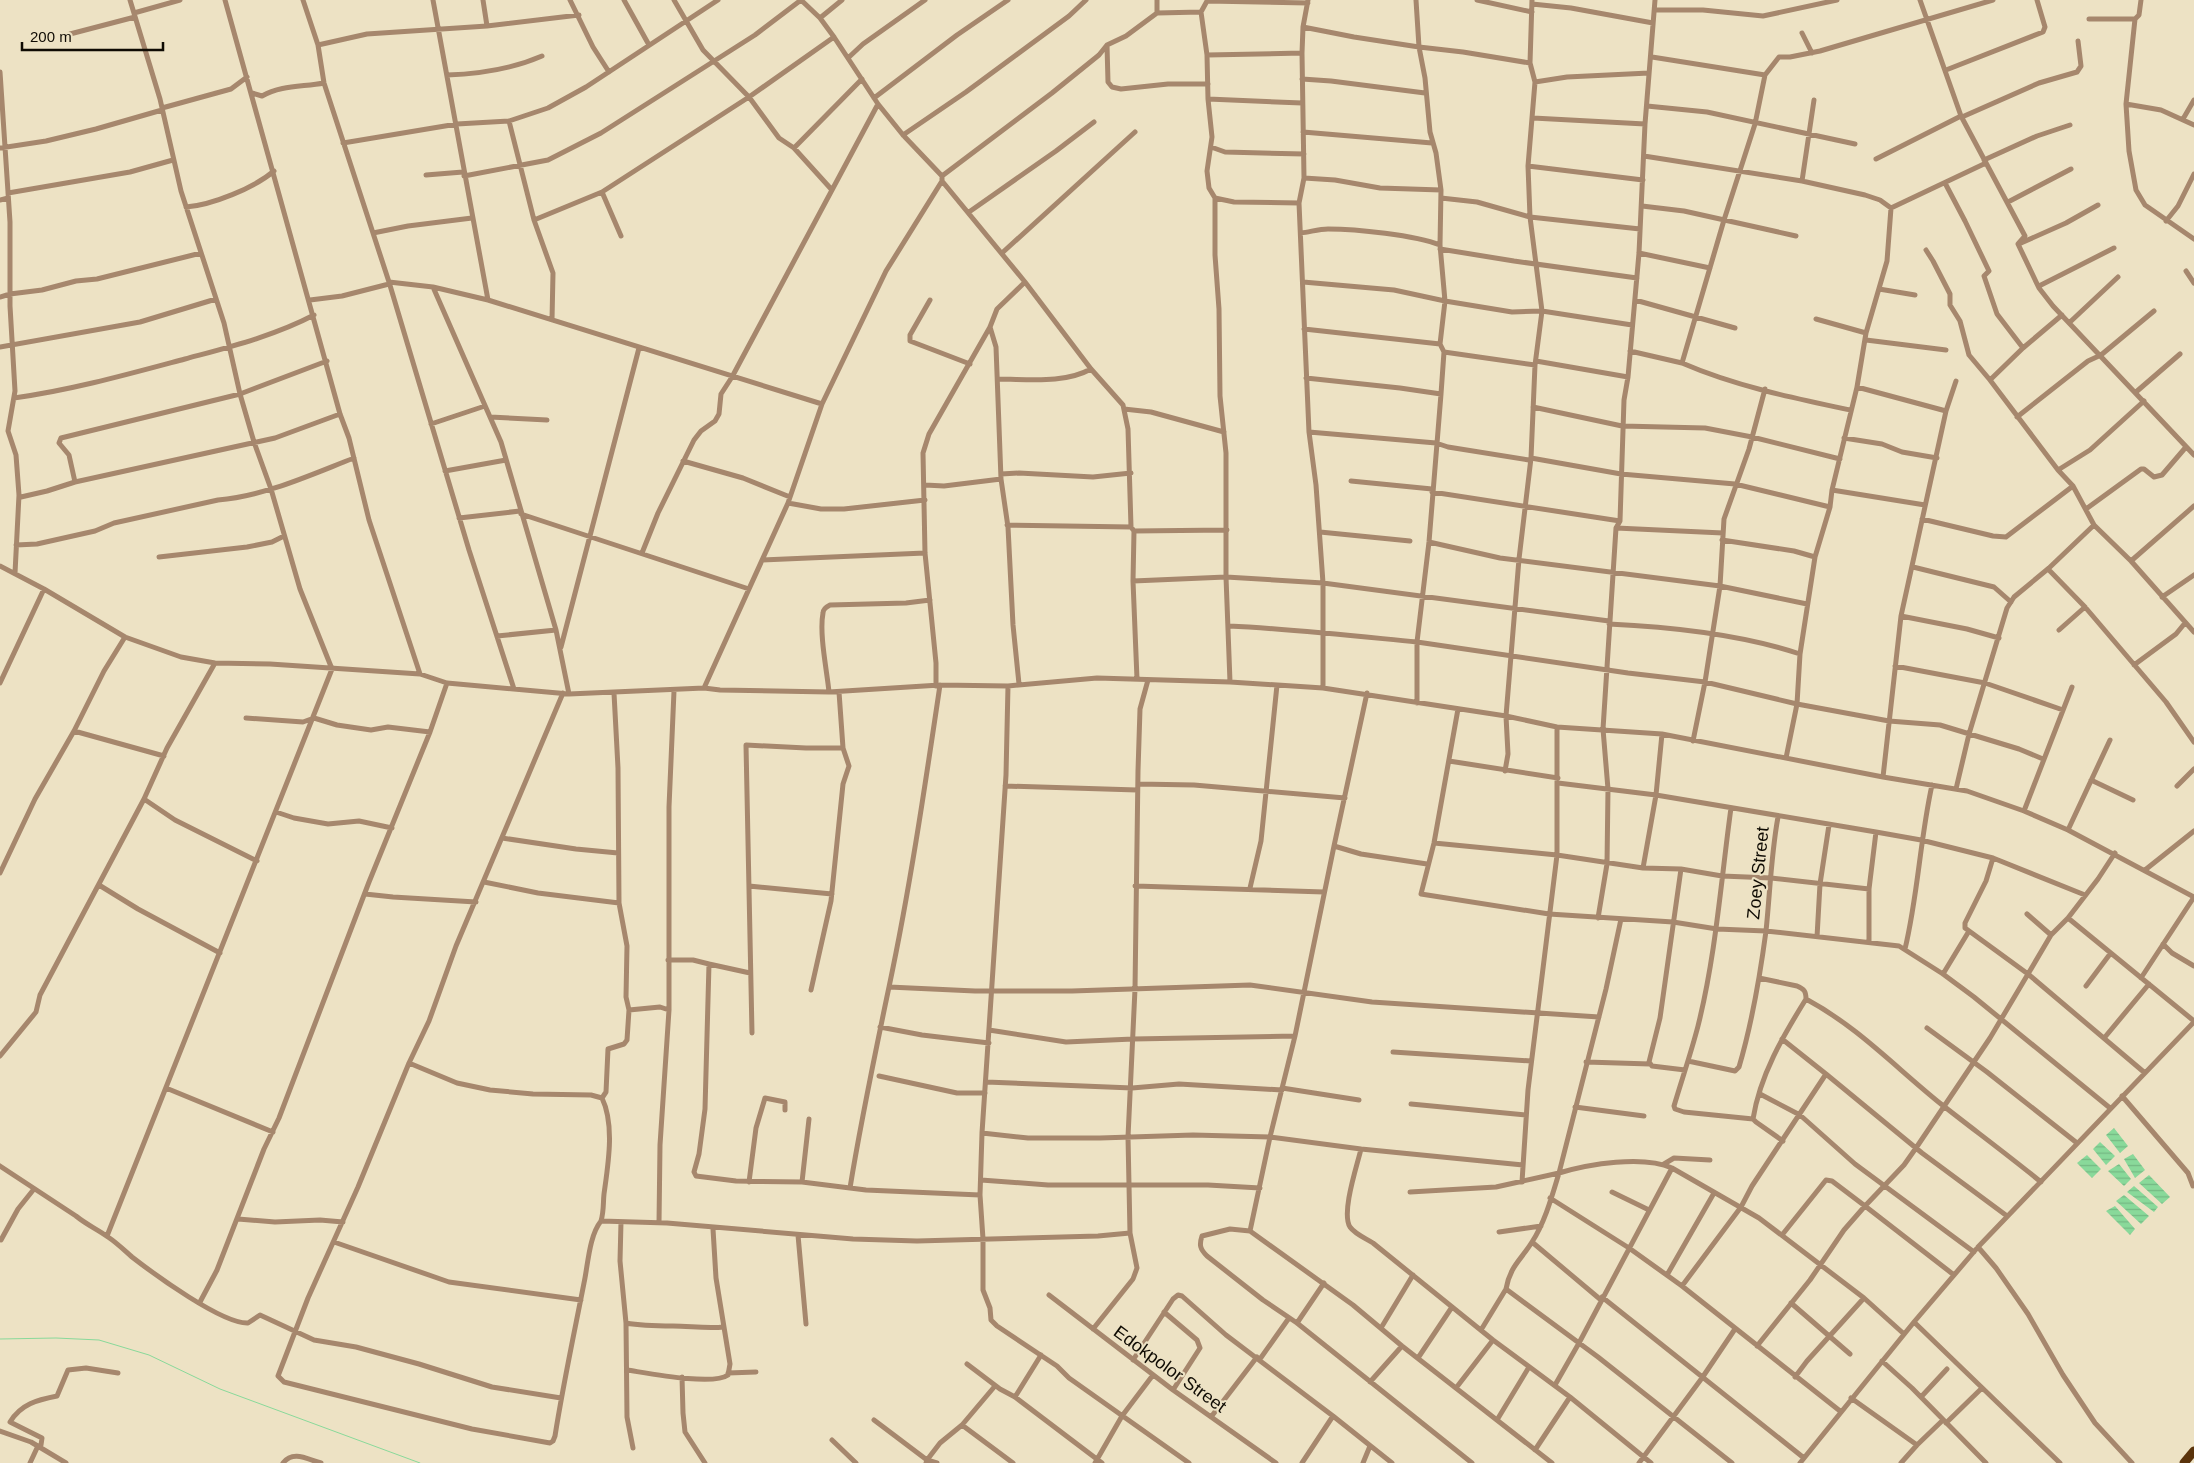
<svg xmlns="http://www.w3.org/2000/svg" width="2194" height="1463" font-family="Helvetica,sans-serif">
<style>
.water{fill:url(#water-rules)}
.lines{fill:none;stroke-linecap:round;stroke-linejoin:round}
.stream{stroke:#89d99a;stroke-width:1}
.minor{stroke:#a6876d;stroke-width:5}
.trunk{stroke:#5a330b;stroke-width:9}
.labels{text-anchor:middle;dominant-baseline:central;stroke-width:4;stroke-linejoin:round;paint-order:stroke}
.street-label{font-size:18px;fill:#0f0b03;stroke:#ede2c4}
</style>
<defs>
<pattern id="water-rules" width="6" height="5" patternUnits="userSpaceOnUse" patternTransform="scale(1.25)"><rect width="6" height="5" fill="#89d99a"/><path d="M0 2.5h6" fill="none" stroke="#75b983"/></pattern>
</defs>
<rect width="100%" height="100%" fill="#ede2c4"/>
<path class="water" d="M 2114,1128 L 2128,1146 L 2120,1153 L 2106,1135 Z
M 2100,1142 L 2115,1156 L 2106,1165 L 2093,1149 Z
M 2133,1154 L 2145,1170 L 2135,1178 L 2124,1159 Z
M 2087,1155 L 2101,1169 L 2092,1178 L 2077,1163 Z
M 2119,1164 L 2131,1179 L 2124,1186 L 2108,1171 Z
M 2149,1175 L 2170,1197 L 2162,1204 L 2139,1183 Z
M 2134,1186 L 2158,1207 L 2154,1212 L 2127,1192 Z
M 2124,1195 L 2149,1216 L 2141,1224 L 2116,1201 Z
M 2115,1206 L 2135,1229 L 2130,1235 L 2106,1211 Z"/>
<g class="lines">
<path class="stream" d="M 0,1339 L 56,1338 L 99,1340 L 149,1355 L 220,1389 L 420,1463"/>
<path class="minor" d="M 225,0 L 340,414 L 349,438 L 369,520 L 420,674
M 303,0 L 318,45 L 324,83 L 389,282 L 469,550 L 514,689
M 433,0 L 488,300
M 483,0 L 487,26
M 570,0 L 593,47 L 609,72
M 624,0 L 649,45
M 674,0 L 703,50 L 749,97 L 779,138 L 794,148 L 832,190
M 801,0 L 820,18 L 834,37 L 878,104 L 903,135 L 942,176 L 942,181 L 1025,282 L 1091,369 L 1123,405 L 1128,429 L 1131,527 L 1134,531 L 1133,581 L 1137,679
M 1157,0 L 1157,13 L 1201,12
M 1416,0 L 1419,47 L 1463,52 L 1530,63
M 1477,0 L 1532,12
M 1920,0 L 1961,116 L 2025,236 L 2018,244 L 2039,288 L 2053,306 L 2194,455
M 2141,0 L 2139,15 L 2135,19 L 2126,104 L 2129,151 L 2136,190 L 2145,205 L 2194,239
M 1532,4 L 1571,8 L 1653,23
M 1655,10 L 1703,10 L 1763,16 L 1837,0
M 134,13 L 180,0
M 820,18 L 842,0
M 2089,19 L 2135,19
M 1303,27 L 1308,0
M 1802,33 L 1812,53
M 70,34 L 135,17
M 318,45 L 367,34 L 487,26 L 579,15
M 1107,45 L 1108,82 L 1112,87 L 1121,89 L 1168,84 L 1208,84
M 1207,55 L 1302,53
M 1652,57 L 1765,75 L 1779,57 L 1790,57 L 1820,51 L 1993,0
M 848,58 L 863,44 L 925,0
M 1946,70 L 2043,32 L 2045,27 L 2037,0
M 0,72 L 10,222 L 10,306 L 15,391 L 8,431 L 16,455 L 19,495 L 15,573
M 447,75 C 480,74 512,69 542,56
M 1302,79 L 1331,81 L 1425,93
M 1535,82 L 1567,77 L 1649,73
M 252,93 L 262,96 C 281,85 303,87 324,83
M 874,98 L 957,35 L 1008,0
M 1208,99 L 1302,103
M 2126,104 L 2161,110 L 2194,125
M 1647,106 L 1707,112 L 1855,144
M 162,108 L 231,89 L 247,77
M 1962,117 L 2039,83 L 2077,72 L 2081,66 L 2078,41
M 1533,118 L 1645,124
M 2183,119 L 2194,100
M 509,121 L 534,220 L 553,273 L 552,320
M 1303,132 L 1432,143
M 903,135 L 966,92 L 1069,16 L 1086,0
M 343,143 L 457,124 L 509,121 L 548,108 L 586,87 L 718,0
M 1211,147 L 1225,152 L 1304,154
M 0,148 L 46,141 L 96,129 L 162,110
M 794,148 L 862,79
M 1644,156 L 1802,181 L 1865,195 L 1880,200 L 1891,208 L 1887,261 L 1866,333 L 1857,387 L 1832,490 L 1830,507 L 1815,557 L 1800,654 L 1797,704 L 1786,758
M 1876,159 L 1961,116
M 1984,160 L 2037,136 L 2070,125
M 1528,166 L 1643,180
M 426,175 L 463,172
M 464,176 L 548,160 L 601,133 L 755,35 L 801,0
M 942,176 L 1052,93 L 1099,55 L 1107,45 L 1126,36 L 1157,13
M 1304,178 L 1335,180 L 1380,188 L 1441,190
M 1802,181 L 1814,100
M 1945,183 L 1965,221 L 1989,271 L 1984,276 L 1997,314 L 2023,348 L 2062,315
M 602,192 L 621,236
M 8,193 L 130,172 L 173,160
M 1215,198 L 1215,255 L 1219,309 L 1220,396 L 1226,453 L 1226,577 L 1230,682
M 1441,198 L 1477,202 L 1530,217 L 1640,229
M 0,200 L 8,198
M 2008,202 L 2071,169
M 1299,203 L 1234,202 L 1215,198 L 1209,188 L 1207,171 L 1212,137 L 1208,99 L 1207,55 L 1201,12 L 1207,1 L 1308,3
M 1642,206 L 1684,211 L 1796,236
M 186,207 C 212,205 254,188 274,171
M 1891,208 L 1986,163
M 969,212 L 1056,151 L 1094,122
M 534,220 L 602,192 L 749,97 L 834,37
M 2166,221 L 2178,206 L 2194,174
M 373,233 L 408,226 L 472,218
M 1301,233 C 1310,232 1319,229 1328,229 C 1356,229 1415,235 1440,245
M 2021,243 L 2066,223 L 2098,205
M 1440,249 L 1514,261 L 1637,278
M 1926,250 L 1933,261 L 1950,294 L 1950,305 L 1960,321 L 1969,355 L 1990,380 L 2058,470 L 2073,486 L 2094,525 L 2131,561 L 2194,632
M 1002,253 L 1135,132
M 1639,253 L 1710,268
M 2186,271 L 2194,283
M 389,282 L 433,287 L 488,300 L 822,404
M 1303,282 L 1394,290 L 1445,301 L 1512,312 L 1542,311 L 1632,325
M 2039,286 L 2114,248
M 433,287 L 501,442 L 556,630 L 569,694
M 1879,289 L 1915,295
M 0,297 L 10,294 L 42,290 L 76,281 L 97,279 L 201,253
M 310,300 L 342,296 L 389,284
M 930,300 L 910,335 L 910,341 L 970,364
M 1635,300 L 1735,328
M 1816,319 L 1866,333
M 2069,323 L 2118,277
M 990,327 L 996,347 L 1001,479 L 1008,527 L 1013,625 L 1019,684
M 1304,329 L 1440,344
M 1866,340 L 1946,350
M 0,347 L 140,322 L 216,299
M 1630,351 L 1682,363 L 1724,220 L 1755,124 L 1765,75
M 1444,352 L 1535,365
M 1536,361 L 1628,377
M 1682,363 C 1735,386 1793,398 1850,410
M 1306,378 L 1400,388 L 1441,394
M 998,379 C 1028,379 1064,384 1091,369
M 1990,380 L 2023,348
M 1857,387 L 1946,411 L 1901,616 L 1883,777
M 2136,392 L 2180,354
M 14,398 C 72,390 129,374 185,359 C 229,347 274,336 314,315
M 1533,407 L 1622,426 L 1705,428 L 1752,437 L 1840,459
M 1124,409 L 1151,412 L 1224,432
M 1946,411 L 1956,381
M 490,417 L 547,420
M 2017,417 L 2088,361 L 2101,355 L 2154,311
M 431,424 L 485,406
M 1309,432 L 1436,443 L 1448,447 L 1529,460
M 1844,438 L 1882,444 L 1902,452 L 1937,458
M 1531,458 L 1621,474 L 1735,484 L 1830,507
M 683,461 L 743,478 L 790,497
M 2058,470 L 2090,450 L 2144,401
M 445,471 L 506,460
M 1001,474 L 1019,473 L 1093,477 L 1131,473
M 1351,481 L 1432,489
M 75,482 L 275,438 L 340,414
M 925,485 L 944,486 L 1001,479
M 1832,490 L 1925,505
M 1432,492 L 1620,521
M 19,495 L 21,497 L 47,491 L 75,482 L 69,455 L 59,443 L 61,438 L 240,394 L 327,361
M 788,503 L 821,509 L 844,509 L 925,500
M 2086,509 L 2141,469 L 2144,469 L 2154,477 L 2162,475 L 2186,447
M 521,514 L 749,589
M 459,518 L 520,511
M 1922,519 L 1993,536 L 2006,537 L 2073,486
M 1007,525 L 1131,527
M 1616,528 L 1723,533
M 1134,531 L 1227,530
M 1320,532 L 1410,541
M 1722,540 L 1794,551 L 1815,557
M 1429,542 L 1500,558 L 1720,586 L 1807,604
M 16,545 L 37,544 L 95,531 L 114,523 L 218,500 C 265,496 310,475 354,458
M 642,553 L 658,513 L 694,440 L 701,431 L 715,421 L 719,414 L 721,394 L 732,377 L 878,104
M 159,557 L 247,547 L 272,542 L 284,536
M 762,560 L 925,553
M 2131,561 L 2194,506
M 0,566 L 44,589 L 125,637 L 181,657 L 215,663 L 270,664 L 420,674 L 447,683 L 569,694 L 704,688 L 720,690 L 829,692 L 940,685 L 1008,686 L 1097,678 L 1230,682 L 1323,688 L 1506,716 L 1557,727 L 1662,734 L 1883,777 L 1967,791 L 2024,811 L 2068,830 L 2194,897 L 2141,978
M 1913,567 L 1994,587 L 2011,602
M 2048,569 L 2085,607 L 2166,702 L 2194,742
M 1133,581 L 1226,577 L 1323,583 L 1609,621
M 2162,597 L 2194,575
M 1901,616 L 1967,629 L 1999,638
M 1609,624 C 1673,627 1740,634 1800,654
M 1229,626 C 1292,629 1355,636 1417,642 L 1429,542 L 1441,394 L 1444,352 L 1440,344 L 1445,301 L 1440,245 L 1441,190 L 1436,153 L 1430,132 L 1425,78 L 1419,47 L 1354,37 L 1303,27 L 1302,53 L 1304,178 L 1299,203 L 1309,432 L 1316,485 L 1323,583 L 1323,688
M 2059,630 L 2085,607
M 497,636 L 556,630
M 561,647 L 639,348
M 2134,665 L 2176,634 L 2185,623
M 1895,666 L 1985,683 L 2063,710
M 0,683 L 44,589
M 936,686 L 936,663 L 925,553 L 923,453 L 929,434 L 990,327 L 997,309 L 1025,282
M 1008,686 L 1006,775 L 982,1133 L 980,1195 L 983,1239 L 983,1290 L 990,1308 L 991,1320 L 997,1326 L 1057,1366 L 1069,1378 L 1189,1463
M 704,688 L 788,503 L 822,404 L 886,271 L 942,181
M 829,692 C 827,671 819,634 823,613 C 823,609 826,607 830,605 L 906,603 L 930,600
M 1417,703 L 1417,642 L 1628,673 L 1705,682 L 1720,586 L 1724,519 L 1749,449 L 1765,389
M 1458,709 L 1434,843 L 1421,894 L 1549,914 L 1673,922 L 1717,929 L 1766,931 L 1899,946 L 1943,974 L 1974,997 L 2110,1108
M 246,718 L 303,722 L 314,718 L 337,725 L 371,730 L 388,727 L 430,732
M 74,731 L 164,756
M 1693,741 L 1705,682 L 1797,704 L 1889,721 L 1940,725 L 2019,749 L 2043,759
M 1449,761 L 1558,778
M 1505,771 L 1508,754 L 1506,716 L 1519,559 L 1531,458 L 1535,365 L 1542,311 L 1530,217 L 1528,166 L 1535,82 L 1530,63 L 1532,0
M 2091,780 L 2133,800
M 1558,783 L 1656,795 L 1876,832 L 1921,840 L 1993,858 L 1986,881 L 1965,923 L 1965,928 L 2028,974 L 2051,935 L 2068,918 L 2098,879 L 2115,853
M 1138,784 L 1194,785 L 1345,798
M 1005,786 L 1137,790
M 2177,786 L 2194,769
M 1956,789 L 1969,734 L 2007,608 L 2014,597 L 2049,568 L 2094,525
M 144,799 L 175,820 L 257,861
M 1731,808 C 1721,880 1716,954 1698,1026 C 1691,1053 1682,1079 1674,1106 L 1675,1109 L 1684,1112 L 1753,1119
M 2024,811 L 2072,687
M 276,812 L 294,818 L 328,824 L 359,821 L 392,828
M 2068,830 L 2110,740
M 502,838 L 576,849 L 618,853
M 1434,843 L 1557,855 L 1643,868 L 1681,869 L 1722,876 L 1771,878 L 1869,889
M 1334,846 L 1367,693
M 1993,858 L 2085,895
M 1427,864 L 1361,854 L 1334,846 L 1295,1036 L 1270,1137 L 1250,1231 L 1230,1229 L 1202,1236 C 1199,1245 1200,1249 1207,1256 L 1263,1300 L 1297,1323 L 1472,1463
M 1643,868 L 1656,795 L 1662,734
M 1681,869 L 1660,1018 L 1649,1062 L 1652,1066 L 1685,1070
M 2145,870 L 2194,831
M 0,873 L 35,799 L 74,731 L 104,671 L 125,637
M 484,882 L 538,893 L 619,903 L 618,768 L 614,693
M 99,885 L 138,909 L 220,953
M 749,886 L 832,894
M 1135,886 L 1324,892
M 1250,888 L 1261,841 L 1277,685
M 365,894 L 393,897 L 476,902
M 2027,914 L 2051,935
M 1598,918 L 1607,864 L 1608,789 L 1603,729 L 1616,528 L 1620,521 L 1624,400 L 1628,377 L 1639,253 L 1645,124 L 1655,0
M 2068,918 L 2194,1021
M 1817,937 L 1820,884 L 1829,825
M 1869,942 L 1869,889 L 1876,832
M 2163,944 L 2172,953 L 2194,966
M 1905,949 C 1918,895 1920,839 1932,785
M 668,960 L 693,960 L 709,964
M 750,973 L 709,964 L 705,1109 L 699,1154 L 694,1172 L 696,1176 L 736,1181 L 802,1182 L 866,1190 L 980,1195
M 1943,974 L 1969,931
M 1759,978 L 1797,986 C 1804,989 1806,991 1806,999 C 1783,1036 1760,1075 1753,1119 L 1756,1122 L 1783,1141
M 2086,986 L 2110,954
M 889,987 L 975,991 L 1072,991 L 1250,985 L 1372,1002 L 1599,1017
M 811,990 L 831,901 L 843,784 L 849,766 L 843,748 L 839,692
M 1806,999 C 1858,1027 1895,1067 1941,1104 C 1974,1130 2008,1155 2041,1182
M 629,1010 L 660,1007 L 669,1010
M 880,1027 L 922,1035 L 989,1043
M 1927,1028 L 1987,1072 L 2077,1143
M 989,1030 L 1066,1042 L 1133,1039 L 1295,1036
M 752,1033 L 746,745 L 806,748 L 843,748
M 2105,1037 L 2149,984
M 1782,1039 L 1826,1074
M 1393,1052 L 1531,1061
M 0,1056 L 36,1012 L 40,995 L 144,799 L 167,748 L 215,663
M 1688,1061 L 1735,1071 L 1739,1067 C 1752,1023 1760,976 1766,931 C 1770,893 1771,855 1778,817
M 1586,1062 L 1650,1064
M 409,1063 L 429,1021 L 456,946 L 563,693
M 879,1076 L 957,1093 L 985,1093
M 986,1082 L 1132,1088 L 1179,1084 L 1282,1090
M 166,1088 L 273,1132
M 1282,1088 L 1359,1100
M 1760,1094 L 1800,1115 L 1855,1164 L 1974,1252
M 2122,1096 L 2188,1173 L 2193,1186
M 602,1098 L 606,1092 L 608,1049 L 624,1044 L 627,1040 L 629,1010 L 626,997 L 627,946 L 619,903
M 1411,1104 L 1526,1115
M 1575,1107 L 1644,1116
M 982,1133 L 1028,1138 L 1100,1138 L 1193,1135 L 1270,1137 L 1361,1149 C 1357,1166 1341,1213 1350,1227 C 1355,1234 1365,1238 1373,1243 L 1493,1340 L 1570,1397 L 1651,1463
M 1361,1149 L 1523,1165
M 1664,1164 L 1674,1158 L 1710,1160
M 0,1166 L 76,1216 C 87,1225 97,1229 108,1237 C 117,1243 124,1250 132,1257 C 154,1274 222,1324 248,1323 L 260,1315 L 314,1340 L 356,1347 L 419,1364 L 492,1387 L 561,1398
M 1672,1168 C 1643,1155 1589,1164 1559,1173 C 1552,1196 1545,1222 1532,1242 C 1521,1260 1510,1266 1506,1289 L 1598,1357 L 1732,1463
M 981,1180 L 1048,1185 L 1208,1185 L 1260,1188
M 749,1182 L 756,1128 L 765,1098 L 785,1102 L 785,1110
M 802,1182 L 809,1119
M 1522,1182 L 1528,1090 L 1557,855 L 1557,727
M 850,1188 C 861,1120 875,1054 889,987 C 910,888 925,786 940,685
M 1410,1192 L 1496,1187 L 1559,1173 L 1606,989 L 1621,919
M 1612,1192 L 1649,1210
M 1550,1198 L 1629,1248 L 1682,1286 L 1840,1411
M 238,1219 L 275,1222 L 320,1220 L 343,1222
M 601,1221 C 604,1211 603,1203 604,1194 C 608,1165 615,1125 602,1098 L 591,1095 L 533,1094 L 490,1090 L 457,1083 L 409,1063 L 358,1187 L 308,1298 L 278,1376 L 284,1382 L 472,1429 L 550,1443 L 553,1441 L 555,1436 C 563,1385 574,1334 584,1283 C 588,1265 589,1236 601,1221 L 667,1223 L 853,1239 L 917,1241 L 1098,1236 L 1130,1233
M 621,1222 L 620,1261 L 626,1323 L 627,1417 L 633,1448
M 659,1223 L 660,1145 L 669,1010 L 669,807 L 674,691
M 1250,1231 L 1353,1305 L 1402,1346 L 1552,1463
M 1499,1232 L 1541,1226
M 798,1235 L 806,1324
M 1782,1235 L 1826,1180 L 1832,1181 L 1865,1206 L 1904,1165 L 1916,1148 L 1990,1038 L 2028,974 L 2145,1073
M 107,1236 L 332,669 L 300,589 L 271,489 L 254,442 L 240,394 L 224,323 L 181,191 L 160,99 L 130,0
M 1,1240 L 18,1209 L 34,1189
M 334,1242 L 449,1282 L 581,1300
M 1532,1242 L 1601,1300
M 1978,1247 L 1996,1268 L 2028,1314 L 2063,1375 L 2095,1423 L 2132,1463
M 1667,1275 L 1714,1193
M 1682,1286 L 1741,1207 L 1752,1186 L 1826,1074 L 1922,1153 L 2007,1216
M 1049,1295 L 1173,1390 L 1276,1463
M 1602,1297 L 1804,1458
M 200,1302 L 217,1270 L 264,1149 L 279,1118 L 369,882 L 430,732 L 447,683
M 1791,1303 L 1850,1354
M 1164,1312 L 1197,1340 L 1200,1348 L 1173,1390
M 1914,1322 L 2060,1463
M 626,1323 C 642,1326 657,1326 673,1326 C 690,1326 706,1329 724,1327
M 1297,1323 L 1324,1283
M 1381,1328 L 1413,1275
M 1093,1329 L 1133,1279 L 1137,1268 L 1130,1233 L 1128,1137 L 1135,989 L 1138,771 L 1140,709 L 1148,680
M 1481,1330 L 1506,1289
M 1757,1346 L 1810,1280 L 1844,1230 L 1865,1206 L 1954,1275
M 1418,1358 L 1452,1307
M 1260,1359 L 1289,1318
M 1133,1360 L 1173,1299 L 1178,1295 L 1182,1296 L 1226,1335 L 1333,1416 L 1392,1463
M 1882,1361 L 1912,1388 L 1986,1463
M 967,1364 L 1000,1389 L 1015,1397 L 1102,1463
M 627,1370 C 647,1373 713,1386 728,1375 L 730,1364 L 716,1278 L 713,1229
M 728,1373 L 756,1372
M 682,1377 L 683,1413 L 685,1432 L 705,1463
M 1795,1377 L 1807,1361 L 1864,1298
M 1370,1382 L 1402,1346
M 1555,1385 L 1579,1343 L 1672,1168 L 1759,1218 L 1864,1298 L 1904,1334
M 995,1386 L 962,1425 L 1013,1463
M 1456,1388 L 1493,1340
M 1015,1397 L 1041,1355
M 1921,1397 L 1947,1369
M 1851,1398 L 1917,1445 L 1943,1420
M 1211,1417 L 1257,1357
M 874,1420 L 927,1460 L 926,1463
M 1497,1420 L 1529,1367
M 1946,1423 L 1982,1388
M 0,1431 L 31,1442 L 66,1463
M 832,1440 L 856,1463
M 1535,1450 L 1570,1397
M 30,1463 L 37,1448 L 41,1445 L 42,1438 L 10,1422 C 21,1404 37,1400 57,1396 L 68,1370 L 86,1368 L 118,1373
M 283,1463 C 293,1450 307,1459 321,1463
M 937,1463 L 927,1460 L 940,1443 L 962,1425
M 1095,1463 L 1122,1416 L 1153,1375
M 1302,1463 L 1333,1416
M 1363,1463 L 1370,1446
M 1639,1463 L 1702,1378 L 1735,1329
M 1800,1463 L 1914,1322 L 1978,1247 L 2194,1022
M 1901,1463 L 1917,1445"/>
<path class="trunk" d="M 2184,1463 L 2194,1451"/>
</g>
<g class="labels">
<g class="street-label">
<text transform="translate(1758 873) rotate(-84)">Zoey Street</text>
<text transform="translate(1170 1369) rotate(36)">Edokpolor Street</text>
</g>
</g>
<path d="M22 42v8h141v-8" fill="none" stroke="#0f0b03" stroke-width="2.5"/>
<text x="30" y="42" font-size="15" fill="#0f0b03" stroke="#ede2c4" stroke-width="4" paint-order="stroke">200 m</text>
</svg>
